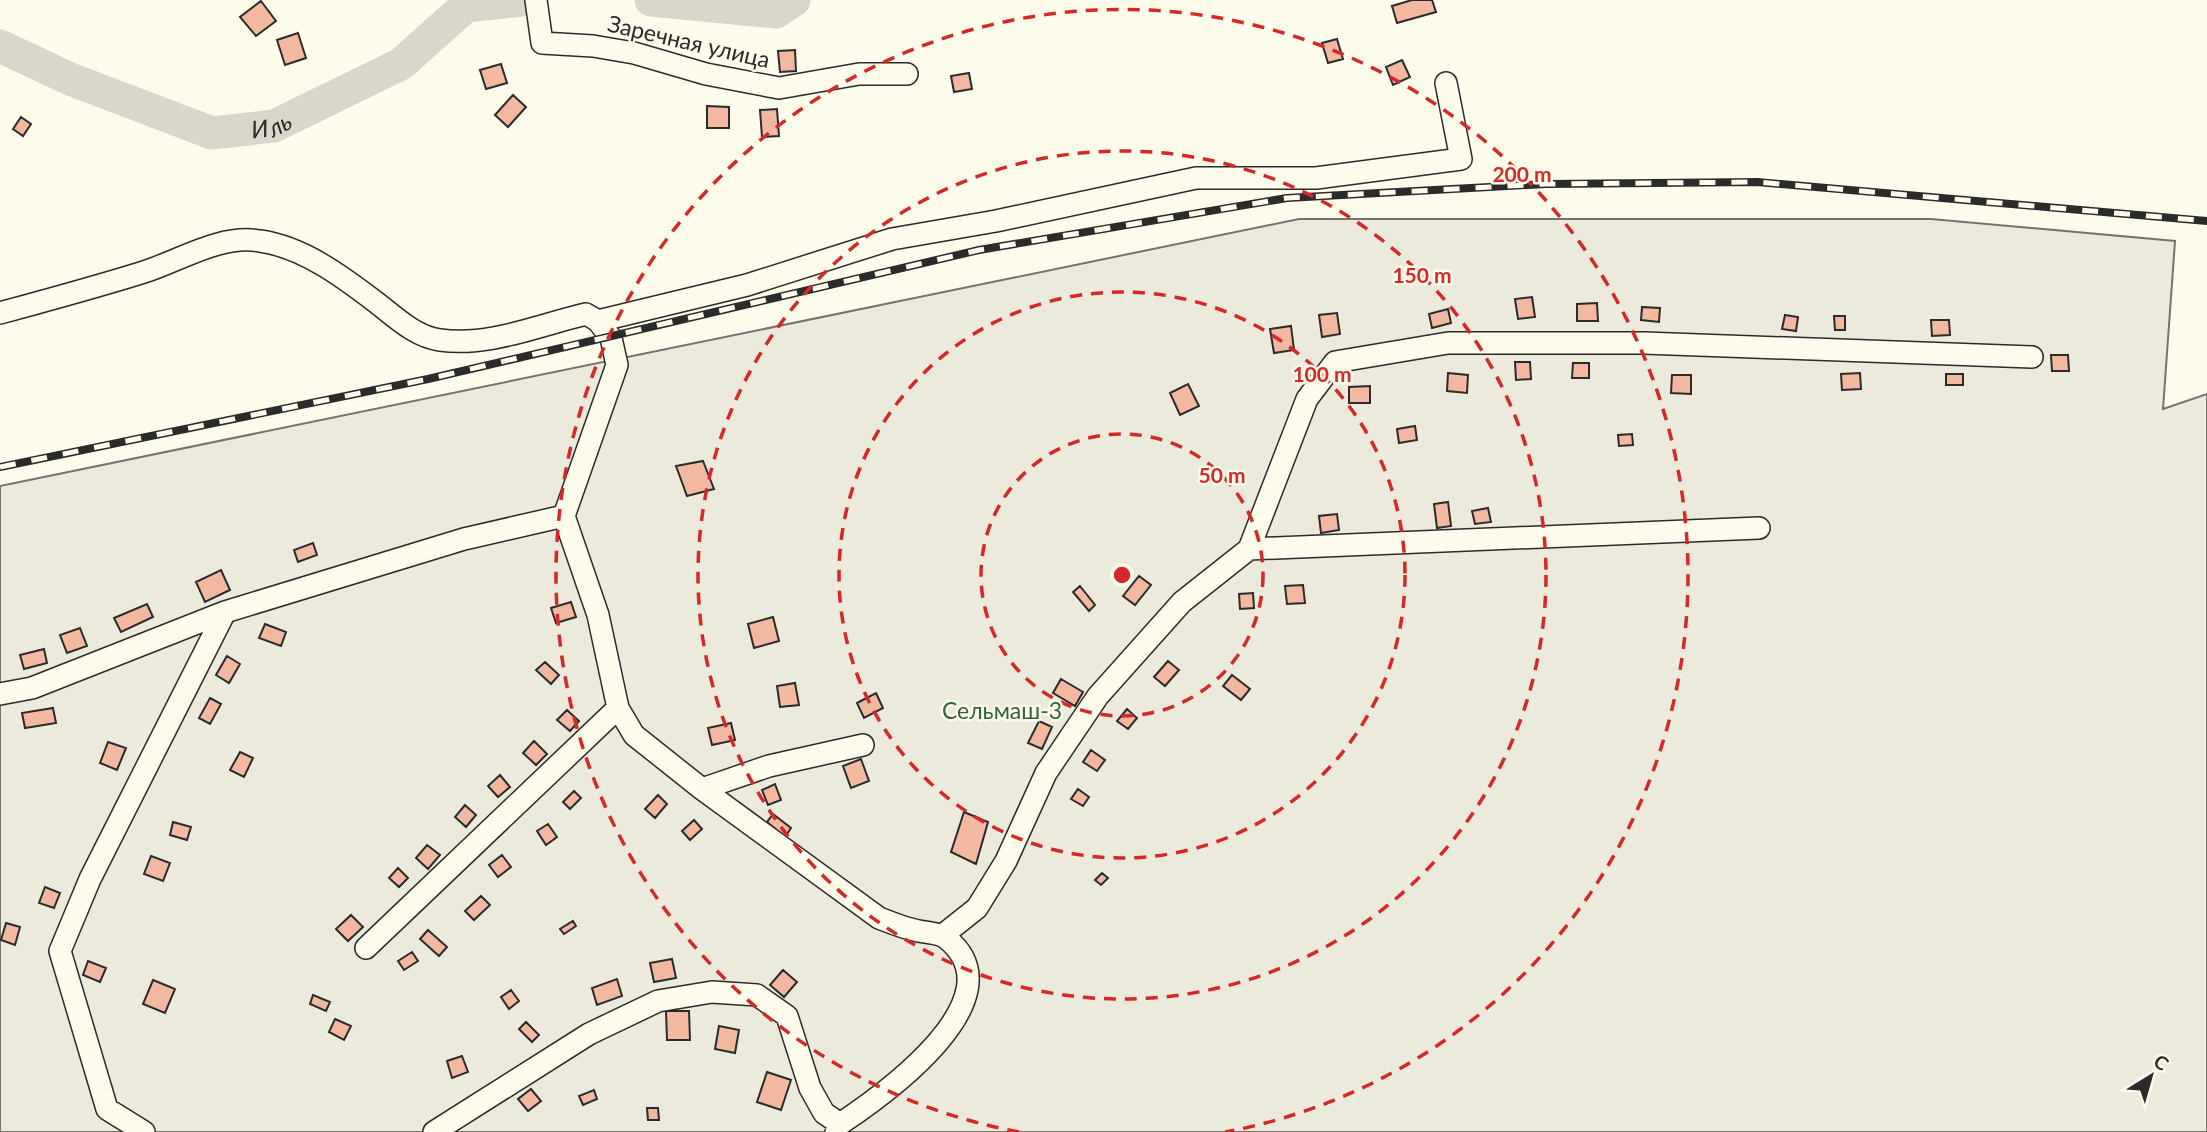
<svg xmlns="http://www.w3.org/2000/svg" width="2207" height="1132" font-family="Lato,sans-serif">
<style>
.green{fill:#ecebdb;stroke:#74746e;stroke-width:2}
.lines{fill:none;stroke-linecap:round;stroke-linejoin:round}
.river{stroke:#d8d7c9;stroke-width:33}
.building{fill:#f2b8a0;stroke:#2b2b2b;stroke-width:2}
.minor-casing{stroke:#2b2b2b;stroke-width:24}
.minor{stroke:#fdfbea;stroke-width:21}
.rail-casing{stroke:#2b2b2b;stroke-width:8}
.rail{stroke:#fdfbea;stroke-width:5;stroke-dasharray:16;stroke-linecap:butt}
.ring{fill:none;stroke:#d62828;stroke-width:3.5;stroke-dasharray:12 9}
.labels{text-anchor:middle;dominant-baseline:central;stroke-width:5;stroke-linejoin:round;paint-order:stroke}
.street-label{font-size:23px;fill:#2b2b2b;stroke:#fdfbea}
.park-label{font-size:23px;fill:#34623c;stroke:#fdfbea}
.water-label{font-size:24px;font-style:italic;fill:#2b2b2b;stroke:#fdfbea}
.centre{fill:#d62828;stroke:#fdfbea;stroke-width:3.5}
.ring-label{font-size:21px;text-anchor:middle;font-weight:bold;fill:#d62828;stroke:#fdfbea;stroke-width:5;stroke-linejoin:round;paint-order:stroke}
</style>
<rect width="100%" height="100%" fill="#fdfbea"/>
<path class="green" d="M 1299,219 L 1931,219 L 2175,241 L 2163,409 L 2207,394 L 2207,1132 L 0,1132 L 0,486 Z"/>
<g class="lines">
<g class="river">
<path d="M 651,0 L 776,12 L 794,0"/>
<path id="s1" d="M 0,46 L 70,79 L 212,133 L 274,126 L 401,64 L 466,6 L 522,0"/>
</g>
</g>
<path class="building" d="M 1412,0 L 1432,0 L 1436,12 L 1397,23 L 1392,6 Z
M 261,1 L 276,21 L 256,36 L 240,17 Z
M 298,33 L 306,58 L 285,65 L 277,40 Z
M 1337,39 L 1343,59 L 1328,63 L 1322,43 Z
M 795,50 L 796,71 L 780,72 L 778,51 Z
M 1402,60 L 1410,77 L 1393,85 L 1386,67 Z
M 501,64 L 507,83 L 486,89 L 480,70 Z
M 969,73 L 972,89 L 954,92 L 951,76 Z
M 513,95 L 526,107 L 508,127 L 495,115 Z
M 707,106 L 729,107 L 729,128 L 707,128 Z
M 777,109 L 779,136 L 762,137 L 760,110 Z
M 21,117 L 31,124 L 23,136 L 13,129 Z
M 1532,297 L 1535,317 L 1518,319 L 1515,299 Z
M 1597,303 L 1598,321 L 1577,321 L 1577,304 Z
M 1642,307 L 1660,308 L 1659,322 L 1641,320 Z
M 1448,309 L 1451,323 L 1432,328 L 1429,314 Z
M 1337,313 L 1340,334 L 1322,337 L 1319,315 Z
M 1785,315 L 1798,317 L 1796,331 L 1782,329 Z
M 1834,316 L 1845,316 L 1845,330 L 1835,330 Z
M 1931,320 L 1949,320 L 1950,335 L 1932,336 Z
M 1291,326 L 1294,350 L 1274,353 L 1270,329 Z
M 2051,355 L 2068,355 L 2069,371 L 2052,371 Z
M 1515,362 L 1530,362 L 1531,379 L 1516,380 Z
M 1573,363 L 1589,363 L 1589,378 L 1572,378 Z
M 1448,373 L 1468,375 L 1467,393 L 1447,391 Z
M 1860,373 L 1861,389 L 1842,390 L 1841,374 Z
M 1946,374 L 1963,374 L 1963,385 L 1946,385 Z
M 1672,375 L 1691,375 L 1691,394 L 1671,393 Z
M 1188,384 L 1199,406 L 1180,415 L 1170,393 Z
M 1370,386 L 1370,403 L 1349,403 L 1349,387 Z
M 1415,426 L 1417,440 L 1399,443 L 1397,429 Z
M 1632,434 L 1633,445 L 1619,446 L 1618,435 Z
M 703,461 L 714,489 L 687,496 L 676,466 Z
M 1448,502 L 1451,526 L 1437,528 L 1434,504 Z
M 1488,508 L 1491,522 L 1475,524 L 1472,511 Z
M 1337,514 L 1339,530 L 1321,533 L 1319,516 Z
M 313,543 L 317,555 L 298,562 L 294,550 Z
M 221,570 L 230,590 L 205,602 L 196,582 Z
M 1139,576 L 1151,585 L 1135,605 L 1123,596 Z
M 1303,585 L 1305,603 L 1287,604 L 1285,586 Z
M 1080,586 L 1095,605 L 1089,611 L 1073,592 Z
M 1253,593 L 1254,608 L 1240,609 L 1239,594 Z
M 571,602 L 576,617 L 556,623 L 551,608 Z
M 147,604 L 153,617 L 121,632 L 114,618 Z
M 773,617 L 779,641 L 754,648 L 748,624 Z
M 265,624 L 286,632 L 281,646 L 259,638 Z
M 80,628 L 87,646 L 67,653 L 60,635 Z
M 44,649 L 47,663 L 24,669 L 20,655 Z
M 227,656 L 240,664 L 229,683 L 216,675 Z
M 1168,661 L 1179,670 L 1165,686 L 1154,677 Z
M 545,662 L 559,675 L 551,684 L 536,670 Z
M 1232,675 L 1250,689 L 1241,700 L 1223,686 Z
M 1061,679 L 1083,692 L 1075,706 L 1053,693 Z
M 795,683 L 799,705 L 780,707 L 777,686 Z
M 876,693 L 883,708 L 864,718 L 857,703 Z
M 210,698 L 221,704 L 210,724 L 199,718 Z
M 53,708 L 56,723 L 25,728 L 22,713 Z
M 1127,709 L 1137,718 L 1128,729 L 1117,721 Z
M 567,710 L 579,721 L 570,731 L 557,720 Z
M 1039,721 L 1052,727 L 1042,749 L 1028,743 Z
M 731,723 L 735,740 L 712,745 L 708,728 Z
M 534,741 L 547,754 L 536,765 L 523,753 Z
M 108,742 L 126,748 L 117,770 L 100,763 Z
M 1091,750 L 1105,760 L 1097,771 L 1083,762 Z
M 240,752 L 253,758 L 244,777 L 230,770 Z
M 861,759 L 869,781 L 851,788 L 843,766 Z
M 500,775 L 510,787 L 498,797 L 488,786 Z
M 775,784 L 781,800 L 768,805 L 762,790 Z
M 1078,789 L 1089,797 L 1083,806 L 1071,799 Z
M 574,791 L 581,798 L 570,809 L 563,802 Z
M 658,795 L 667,804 L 655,818 L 645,809 Z
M 465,805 L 476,815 L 466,827 L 455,817 Z
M 964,812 L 988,822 L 976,864 L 951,852 Z
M 773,814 L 791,828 L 785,837 L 767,822 Z
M 694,820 L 702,829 L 690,840 L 682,831 Z
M 173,822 L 191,827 L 187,840 L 170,835 Z
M 548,824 L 557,837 L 546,845 L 537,831 Z
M 427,845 L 440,855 L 428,869 L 416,858 Z
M 502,855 L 511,867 L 498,877 L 489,865 Z
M 151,856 L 170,863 L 163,881 L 144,874 Z
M 398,868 L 408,878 L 399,887 L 389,878 Z
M 1102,873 L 1108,878 L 1101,885 L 1095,880 Z
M 45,887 L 60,893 L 54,908 L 39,903 Z
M 481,896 L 490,905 L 474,920 L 465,911 Z
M 351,915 L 363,927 L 348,941 L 336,929 Z
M 573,921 L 576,926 L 564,934 L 560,929 Z
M 6,923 L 20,927 L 15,945 L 1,940 Z
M 428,930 L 447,947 L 439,956 L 420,939 Z
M 412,952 L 418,961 L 404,970 L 398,961 Z
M 672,959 L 676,978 L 654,982 L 650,963 Z
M 88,961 L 106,968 L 100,982 L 83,975 Z
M 783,970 L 797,982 L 784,997 L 770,985 Z
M 617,979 L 622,996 L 597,1005 L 592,988 Z
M 153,980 L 175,989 L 165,1013 L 143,1004 Z
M 511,990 L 519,1001 L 509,1009 L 501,997 Z
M 313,995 L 330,1002 L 326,1011 L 310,1004 Z
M 666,1011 L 689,1011 L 690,1040 L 667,1040 Z
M 335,1019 L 351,1026 L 344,1040 L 329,1032 Z
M 526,1022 L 539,1035 L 532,1042 L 519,1029 Z
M 719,1026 L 739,1030 L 735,1053 L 715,1049 Z
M 462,1056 L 468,1072 L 452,1078 L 447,1061 Z
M 767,1072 L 791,1080 L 781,1110 L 757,1102 Z
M 531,1089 L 541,1101 L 528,1111 L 518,1099 Z
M 594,1090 L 597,1099 L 583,1105 L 579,1096 Z
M 647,1108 L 658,1108 L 659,1120 L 648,1120 Z"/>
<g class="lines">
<g class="minor-casing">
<path id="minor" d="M 536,0 L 542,43 L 593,46 L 634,53 L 706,74 L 779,88 L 859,74 L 907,74
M 0,313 C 48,300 96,287 144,272 C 181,260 221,234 260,241 C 303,247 343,277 377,303 C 395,317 416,337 440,340 C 489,347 539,325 586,314 L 598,321 L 611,338 L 617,365 L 564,516 L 598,615 L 618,708 L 634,735 L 702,789 L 879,918 C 897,925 912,931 931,933 C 936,934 941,934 946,938 C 1021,997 885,1094 840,1124 L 836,1132
M 598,321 L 747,285 L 892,239 L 996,221 L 1196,178 L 1316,178 L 1461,159 L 1446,83
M 1249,549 L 1307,399 L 1335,362 L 1448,343 L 1644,343 L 2032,357
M 0,694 L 32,688 L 225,612 L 464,539 L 564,516
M 702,789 L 769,766 L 863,745
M 943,935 L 977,908 L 1006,861 L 1046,773 L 1098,696 L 1182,602 L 1249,549 L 1759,528
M 366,948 L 618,708
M 144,1132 L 107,1109 L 60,951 L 90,879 L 225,612
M 434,1132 L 589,1034 L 658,1001 L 712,992 L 757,995 L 787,1016 L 810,1088 L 824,1113 L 840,1124"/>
</g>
<use href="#minor" class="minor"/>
<g class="rail-casing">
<path id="rail" d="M 0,467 L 428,379 L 979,250 L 1287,198 L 1546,184 L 1757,182 L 2207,221"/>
</g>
<use href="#rail" class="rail"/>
</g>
<g class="ring">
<circle cx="1122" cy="575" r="141"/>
<circle cx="1122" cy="575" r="283"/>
<circle cx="1122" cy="575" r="424"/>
<path d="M1019 1132A566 566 0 1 1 1225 1132"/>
</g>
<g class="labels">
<g class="street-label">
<text transform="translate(689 41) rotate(13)">Заречная улица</text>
</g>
<g class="park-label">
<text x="1002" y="710">Сельмаш-3</text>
</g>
<g class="water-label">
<text stroke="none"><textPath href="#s1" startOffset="289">Иль</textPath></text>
</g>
</g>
<circle cx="1122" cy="575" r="10" class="centre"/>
<g class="ring-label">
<text x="1522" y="182">200 m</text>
<text x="1422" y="283">150 m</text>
<text x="1322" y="382">100 m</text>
<text x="1222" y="483">50 m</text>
</g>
<g transform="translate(2151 1076) rotate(37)" stroke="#fdfbea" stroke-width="5" paint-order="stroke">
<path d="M0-5L12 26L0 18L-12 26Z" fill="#2b2b2b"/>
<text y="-10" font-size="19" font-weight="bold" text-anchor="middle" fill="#2b2b2b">С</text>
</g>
</svg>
